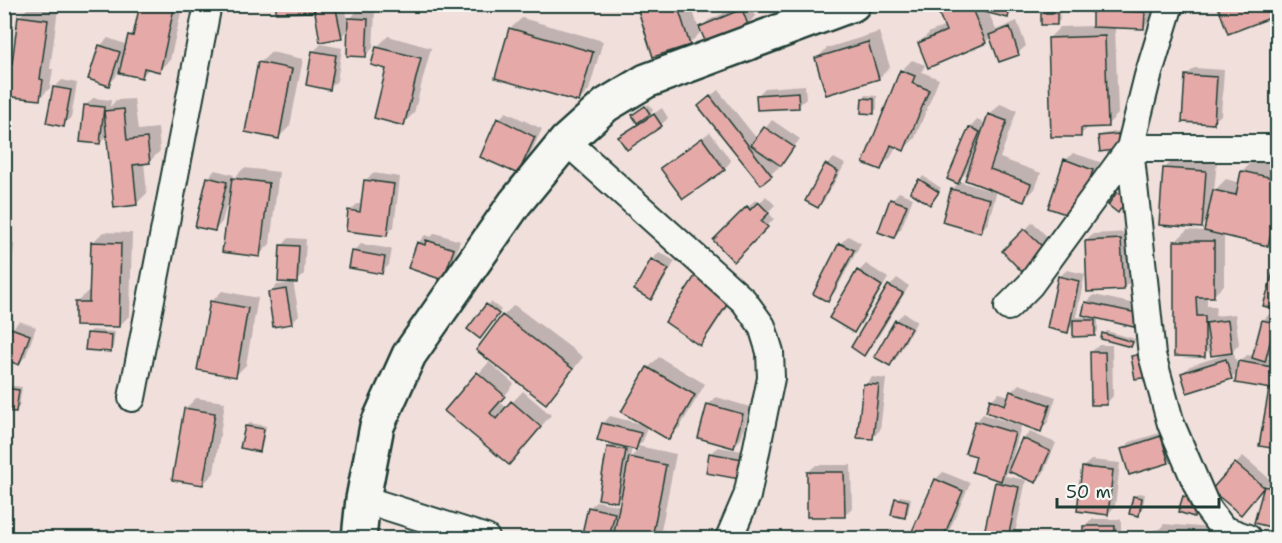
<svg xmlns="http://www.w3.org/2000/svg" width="1282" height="543" font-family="'Shantell Sans',sans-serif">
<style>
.shadow{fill:#0003;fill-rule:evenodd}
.building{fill:#e5aaa8;stroke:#1f3d34;stroke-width:1.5}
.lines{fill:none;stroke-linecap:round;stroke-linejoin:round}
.street-casing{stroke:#1f3d34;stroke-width:30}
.secondary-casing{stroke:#1f3d34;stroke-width:38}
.street{stroke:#f6f6f2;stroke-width:26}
.secondary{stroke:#f6f6f2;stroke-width:33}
</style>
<rect width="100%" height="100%" fill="#f1dfdc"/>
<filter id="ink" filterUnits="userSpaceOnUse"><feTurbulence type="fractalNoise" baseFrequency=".0167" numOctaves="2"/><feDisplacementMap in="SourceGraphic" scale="12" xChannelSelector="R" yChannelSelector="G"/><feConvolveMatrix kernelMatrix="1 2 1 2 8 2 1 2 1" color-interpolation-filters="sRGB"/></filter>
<g filter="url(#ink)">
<path class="shadow" d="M 141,4 L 183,4 L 170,60 L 159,70 L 150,68 L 141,77 L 120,64 L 116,77 L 109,84 L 100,46 L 108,38 L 128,45 L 130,36 L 136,29 Z
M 278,4 L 344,4 L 348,28 L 350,19 L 357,11 L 375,12 L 373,48 L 366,55 L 349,28 L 341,37 L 316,8 L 313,11 Z
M 638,4 L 691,4 L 700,33 L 689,44 Z
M 744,4 L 750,4 L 755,16 L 748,24 L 707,41 L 701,27 L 709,20 Z
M 943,4 L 985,4 L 987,9 L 988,4 L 1013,4 L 1011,13 L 1008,16 L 988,11 L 996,30 L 1017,21 L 1026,46 L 1018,53 L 1000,60 L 991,36 L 986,42 L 919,43 L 930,32 L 946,26 L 938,9 Z
M 1100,4 L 1152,5 L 1151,20 L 1144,27 L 1115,26 L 1118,114 L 1107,125 L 1090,126 L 1080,135 L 1049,38 L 1060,27 L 1093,26 L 1094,11 Z
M 31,5 L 58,9 L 50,69 L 53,69 L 50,88 L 39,99 L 4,94 L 4,63 L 15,52 L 20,16 Z
M 1046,10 L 1059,10 L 1060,20 L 1056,24 L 1042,13 Z
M 522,18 L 603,41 L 589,90 L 579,101 L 497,77 L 511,28 Z
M 879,32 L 890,67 L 879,78 L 816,59 L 827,48 Z
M 388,36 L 431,48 L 414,113 L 403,124 L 388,68 L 377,47 Z
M 321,44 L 342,48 L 337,81 L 329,88 L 313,52 Z
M 271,52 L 303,59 L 290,126 L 279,137 L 260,63 Z
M 912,60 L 925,65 L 922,72 L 939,79 L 915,138 L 904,149 L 896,146 L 891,157 L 880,168 L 901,71 Z
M 1194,68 L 1224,70 L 1221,115 L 1213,122 L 1186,76 Z
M 62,80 L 77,83 L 71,118 L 63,125 L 55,87 Z
M 805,85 L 806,99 L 798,106 L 757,96 L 765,88 Z
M 718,90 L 757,139 L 772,120 L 800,139 L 781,164 L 772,158 L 779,167 L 761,183 L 708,98 Z
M 866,95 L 877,96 L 877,109 L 873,112 L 863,99 Z
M 93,98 L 111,100 L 110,107 L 116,100 L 134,99 L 138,130 L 158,128 L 160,151 L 149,162 L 144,162 L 147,193 L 136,204 L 108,135 L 100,143 L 85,106 Z
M 649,104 L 653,110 L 647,118 L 662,108 L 668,118 L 661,125 L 620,138 L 639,123 L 634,115 Z
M 1000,104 L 1017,110 L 1000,158 L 1041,173 L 1035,189 L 1024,200 L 997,190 L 988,223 L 981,231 L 952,189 L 959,183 L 949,178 L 970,128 L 977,120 L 986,124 L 990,115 ZM 972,159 L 974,160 L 989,187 L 988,190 L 958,181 L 965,174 Z
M 506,112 L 542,129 L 525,165 L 518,173 L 499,119 Z
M 1121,131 L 1123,145 L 1100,137 L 1103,134 Z
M 710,132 L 731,161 L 724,169 L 662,168 Z
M 1073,153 L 1100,162 L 1084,209 L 1066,160 Z
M 834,158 L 845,164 L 825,199 L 818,206 L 827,165 Z
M 1175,158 L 1217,161 L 1214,191 L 1226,179 L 1240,183 L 1242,171 L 1253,160 L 1278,166 L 1278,234 L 1268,244 L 1224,234 L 1224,285 L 1213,296 L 1207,296 L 1207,306 L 1216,306 L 1215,316 L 1235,314 L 1239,344 L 1233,351 L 1239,370 L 1240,362 L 1247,355 L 1255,356 L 1263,320 L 1271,313 L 1278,315 L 1278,331 L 1272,353 L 1267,358 L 1274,359 L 1278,346 L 1278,448 L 1260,445 L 1271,387 L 1238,371 L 1231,378 L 1182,373 L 1190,366 L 1226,354 L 1226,353 L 1211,348 L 1204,355 L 1176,241 L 1187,230 L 1206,231 L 1208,220 L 1202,226 L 1164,169 Z
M 244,168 L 279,172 L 270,244 L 259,255 L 231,197 L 229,196 L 222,222 L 215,230 L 208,178 L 215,170 L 234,175 L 233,179 Z
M 373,173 L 400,177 L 394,227 L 386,235 L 350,211 L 357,204 L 363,204 L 366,180 Z
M 923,176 L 941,188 L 933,200 L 912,192 Z
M 899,192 L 913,198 L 901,229 L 894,237 L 892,200 Z
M 766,196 L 775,205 L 768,212 L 774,219 L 734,260 L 715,240 L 755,200 L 759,204 Z
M 1033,222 L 1052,242 L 1023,271 L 1004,251 Z
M 103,232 L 132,233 L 130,315 L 119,326 L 77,302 L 88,291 L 91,292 L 92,243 Z
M 1128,232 L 1131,281 L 1123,288 L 1086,241 L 1093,234 Z
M 435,233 L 460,241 L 450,271 L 443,278 L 418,243 L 425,235 L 431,237 Z
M 848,236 L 861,243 L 835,292 L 827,300 L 815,293 L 841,243 Z
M 289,238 L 306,239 L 304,274 L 297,281 L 293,281 L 299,315 L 291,323 L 269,293 L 277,285 L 293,283 L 282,246 Z
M 4,243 L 14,244 L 7,337 L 4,339 Z
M 361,244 L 392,249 L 389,265 L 381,273 L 351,267 L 354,251 Z
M 659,252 L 675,261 L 658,291 L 651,298 L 652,260 Z
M 866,264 L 888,278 L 861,324 L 853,331 L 859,271 Z
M 707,267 L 740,288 L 710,333 L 699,344 L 697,277 Z
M 1067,270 L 1085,274 L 1076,317 L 1090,317 L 1086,303 L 1094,295 L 1144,306 L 1141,318 L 1133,325 L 1098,317 L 1098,331 L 1095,335 L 1075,324 L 1067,331 L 1059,277 Z
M 897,278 L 909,286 L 872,347 L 864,354 L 853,347 L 890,286 Z
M 222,291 L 258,298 L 246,365 L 235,376 L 211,302 Z
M 491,302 L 501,310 L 483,333 L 488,305 Z
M 514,305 L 583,357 L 557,391 L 546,402 L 478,350 L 503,316 Z
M 904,313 L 917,321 L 897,357 L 890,365 L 876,357 L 896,320 Z
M 19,321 L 36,327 L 26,356 L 19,363 L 12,329 Z
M 92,330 L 115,332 L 113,347 L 110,351 L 89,333 Z
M 1107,331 L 1135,339 L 1134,342 L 1131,346 L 1104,334 Z
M 1099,345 L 1112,345 L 1113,396 L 1106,404 L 1091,352 Z
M 659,357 L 705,384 L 680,427 L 669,438 L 647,426 L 643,441 L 638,446 L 676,454 L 660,536 L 658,538 L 583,538 L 589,508 L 597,501 L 621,506 L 623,494 L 616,501 L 609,447 L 614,442 L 603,424 L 610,416 L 645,425 L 648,368 ZM 632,447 L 639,449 L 630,458 Z
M 489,362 L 514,384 L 500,402 L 507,408 L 523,391 L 551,415 L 509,463 L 447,410 Z
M 872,377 L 886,379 L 880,430 L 872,438 L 865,385 Z
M 1019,384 L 1056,397 L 1048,422 L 1041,430 L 1022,423 L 1012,459 L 1014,460 L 1023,439 L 1030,432 L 1056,443 L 1043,474 L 1036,481 L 1009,470 L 1005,476 L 1026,480 L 1014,538 L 985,538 L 996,483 L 1000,479 L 978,455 L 976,422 L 983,414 L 1012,423 L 1013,420 L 991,400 L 999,393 L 1010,396 L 1011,392 Z
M 6,385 L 22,387 L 19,407 L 16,410 L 4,409 Z
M 716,397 L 750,407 L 741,439 L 734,446 L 708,405 Z
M 196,398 L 225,402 L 214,473 L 203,484 L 185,409 Z
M 250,423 L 266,426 L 262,447 L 259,450 L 246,426 Z
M 1169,430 L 1176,454 L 1168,461 L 1123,449 L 1130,442 Z
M 718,447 L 749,452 L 746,470 L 710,454 Z
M 1243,456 L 1272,481 L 1278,481 L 1278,527 L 1256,522 L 1267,483 L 1248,506 L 1214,490 Z
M 1091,460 L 1120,463 L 1115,506 L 1108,514 L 1083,467 Z
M 816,465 L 851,465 L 852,508 L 844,516 L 808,472 Z
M 943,472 L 970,483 L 946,538 L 920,538 L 912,535 L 936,479 Z
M 1138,493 L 1145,494 L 1142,511 L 1138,514 L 1135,496 Z
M 900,496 L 911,498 L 908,513 L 904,517 L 897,499 Z
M 1092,519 L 1121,519 L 1121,538 L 1084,538 L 1084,526 Z
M 1164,524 L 1211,528 L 1211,538 L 1156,538 L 1157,532 Z"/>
<path class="building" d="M 140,4 L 175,4 L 160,72 L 144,68 L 142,78 L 119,73 L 128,35 L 133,36 Z
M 276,4 L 313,4 L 314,12 L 276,13 Z
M 322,4 L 335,4 L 342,38 L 320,42 L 314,6 Z
M 357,4 L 371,4 L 370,9 Z
M 636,4 L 677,4 L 690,45 L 653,57 Z
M 947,4 L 970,4 L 986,43 L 928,68 L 918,43 L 946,31 L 937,9 Z
M 986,4 L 1011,4 L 1008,18 L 984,12 Z
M 1217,4 L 1278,4 L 1278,15 L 1228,34 Z
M 742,9 L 748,25 L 706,43 L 699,27 Z
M 1092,10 L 1145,12 L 1144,29 L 1092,27 Z
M 1041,13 L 1057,13 L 1057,25 L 1041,25 Z
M 18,16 L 48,20 L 40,79 L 43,80 L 40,100 L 4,96 L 4,63 L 12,64 Z
M 348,18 L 368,19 L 366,57 L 347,56 Z
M 1010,27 L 1019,55 L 999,62 L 989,35 Z
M 509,28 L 593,52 L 579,102 L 495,78 Z
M 1105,36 L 1108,127 L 1081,128 L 1081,137 L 1051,137 L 1048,38 Z
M 868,42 L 879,79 L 826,95 L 815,58 Z
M 99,45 L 120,52 L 109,86 L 88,79 Z
M 376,47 L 421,58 L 404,126 L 374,118 L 386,69 L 371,65 Z
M 312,51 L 336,55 L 330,90 L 306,85 Z
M 258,62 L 292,69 L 279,139 L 245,132 Z
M 900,70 L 915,76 L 912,83 L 929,90 L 904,151 L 891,145 L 881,170 L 863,163 Z
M 1185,75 L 1217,77 L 1214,124 L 1182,122 Z
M 53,87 L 71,90 L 64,127 L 46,123 Z
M 798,92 L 799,108 L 757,110 L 756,95 Z
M 710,96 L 772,176 L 761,185 L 698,106 Z
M 862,98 L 874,99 L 874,114 L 861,113 Z
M 84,105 L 104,107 L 100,144 L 80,142 Z
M 645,106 L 650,114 L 637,123 L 632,115 Z
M 124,109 L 127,140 L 147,138 L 150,163 L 133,165 L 137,205 L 114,208 L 104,111 Z
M 654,114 L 662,126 L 627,150 L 618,137 Z
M 988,114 L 1007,121 L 990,169 L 1031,184 L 1024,202 L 965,180 Z
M 497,118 L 535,137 L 518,174 L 480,157 Z
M 764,127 L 794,147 L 781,166 L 751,145 Z
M 969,127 L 980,132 L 958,184 L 947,179 Z
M 1118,134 L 1120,149 L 1100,152 L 1098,136 Z
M 702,138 L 725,170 L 683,199 L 660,168 Z
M 1064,159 L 1093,170 L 1077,218 L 1048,208 Z
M 825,164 L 838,171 L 818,208 L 805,201 Z
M 1163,168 L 1206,171 L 1202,228 L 1159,225 Z
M 1241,171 L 1278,179 L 1278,205 L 1268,246 L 1204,231 L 1213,190 L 1236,195 Z
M 207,177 L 227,182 L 215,231 L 195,227 Z
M 232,178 L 269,183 L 260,257 L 222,252 Z
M 919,179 L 939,192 L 930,205 L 910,192 Z
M 364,180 L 394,184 L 387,236 L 346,231 L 348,210 L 360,212 Z
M 951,189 L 990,199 L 981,233 L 942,222 Z
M 1117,192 L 1127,199 L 1118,213 L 1108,205 Z
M 890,199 L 907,205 L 894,238 L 878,232 Z
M 758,202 L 769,213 L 761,221 L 768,227 L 734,262 L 713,240 L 747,206 L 750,210 Z
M 1024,229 L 1046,250 L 1023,273 L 1002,251 Z
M 1121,239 L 1124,290 L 1087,292 L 1085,241 Z
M 426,240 L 454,249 L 443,280 L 408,268 L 417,242 L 425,245 Z
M 1174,241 L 1214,241 L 1214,297 L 1196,297 L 1197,316 L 1205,316 L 1205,357 L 1174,356 Z
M 91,242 L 121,243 L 119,327 L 75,326 L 75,302 L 89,302 Z
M 839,243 L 854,250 L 828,302 L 813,294 Z
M 280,245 L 299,246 L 297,283 L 278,282 Z
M 352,251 L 385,257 L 382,274 L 349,268 Z
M 651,259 L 669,269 L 651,300 L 634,290 Z
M 1276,263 L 1278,263 L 1278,310 L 1263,306 Z
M 857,270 L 882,286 L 854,333 L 829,318 Z
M 695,276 L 730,300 L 700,346 L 665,322 Z
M 1058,276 L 1079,281 L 1068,333 L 1047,328 Z
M 888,285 L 903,293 L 864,356 L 851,347 Z
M 286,289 L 292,324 L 273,327 L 268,292 Z
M 210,301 L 248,308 L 236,377 L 197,370 Z
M 1085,302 L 1137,313 L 1134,327 L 1082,315 Z
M 486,304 L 499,314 L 480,339 L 467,329 Z
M 502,315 L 573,369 L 546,404 L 476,350 Z
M 895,320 L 911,328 L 890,366 L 874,357 Z
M 1073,320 L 1095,320 L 1095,336 L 1073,337 Z
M 1228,320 L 1232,353 L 1211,356 L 1206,323 Z
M 1262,320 L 1275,323 L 1265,362 L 1252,358 Z
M 11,328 L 30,335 L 19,365 L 4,359 L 4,345 Z
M 87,333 L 112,335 L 111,352 L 85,350 Z
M 1102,333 L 1133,342 L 1131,347 L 1101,339 Z
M 1278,341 L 1278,362 L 1272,360 Z
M 1090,352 L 1105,352 L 1107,405 L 1091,405 Z
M 1146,353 L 1150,377 L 1135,379 L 1131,356 Z
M 1226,359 L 1232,379 L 1187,393 L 1181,373 Z
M 1238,361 L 1278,368 L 1278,390 L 1235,383 Z
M 647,367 L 695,395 L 669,440 L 621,412 Z
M 477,372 L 505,396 L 490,413 L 496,419 L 511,401 L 541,427 L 509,465 L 444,411 Z
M 863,384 L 879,385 L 873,439 L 857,438 Z
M 4,388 L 19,390 L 16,412 L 4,411 Z
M 1269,389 L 1278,390 L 1278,449 L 1259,446 Z
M 1010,391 L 1050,405 L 1041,432 L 986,412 L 990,399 L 1005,405 Z
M 707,404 L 743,414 L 734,448 L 698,438 Z
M 184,408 L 215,413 L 203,485 L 172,480 Z
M 975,421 L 1015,433 L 1001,481 L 972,472 L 976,456 L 965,453 Z
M 602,423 L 641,433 L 636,450 L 597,440 Z
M 245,426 L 264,429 L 260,452 L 240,448 Z
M 1161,436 L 1169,463 L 1129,475 L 1121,449 Z
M 1022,438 L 1050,451 L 1036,483 L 1008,471 Z
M 607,447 L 626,450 L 617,502 L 598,499 Z
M 709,453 L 743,459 L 739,479 L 706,473 Z
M 629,457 L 666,465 L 652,538 L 613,538 Z
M 1235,463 L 1264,487 L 1241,515 L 1211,490 Z
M 1082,467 L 1113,470 L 1108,515 L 1077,511 Z
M 807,472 L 844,472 L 845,517 L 807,517 Z
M 935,479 L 963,491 L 943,538 L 916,538 L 910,536 Z
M 995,482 L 1019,487 L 1008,538 L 983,538 Z
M 1264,486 L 1278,490 L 1278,529 L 1254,523 Z
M 1133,496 L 1142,498 L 1139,516 L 1129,514 Z
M 1183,496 L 1199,501 L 1194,517 L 1178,512 Z
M 895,498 L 908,501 L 905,518 L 891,515 Z
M 588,507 L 615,513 L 609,538 L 581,538 Z
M 1083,526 L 1115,526 L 1114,538 L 1083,538 Z
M 1155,531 L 1205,535 L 1204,538 L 1155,538 Z"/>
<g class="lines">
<g class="street-casing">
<path id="street" d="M 1170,4 L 1148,76 L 1130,148 L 1152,355 L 1171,424 L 1206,506 L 1223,529 L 1248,538
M 566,141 L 744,301 L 762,326 L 770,352 L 771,378 L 747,496 L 729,538
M 1008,307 L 1030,285 L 1130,148 L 1278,148
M 132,398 L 208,4
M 363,499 L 486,538"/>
</g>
<g class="secondary-casing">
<path id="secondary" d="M 359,538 L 363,499 L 377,426 L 409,355 L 515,203 L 566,141 L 606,105 L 646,81 L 853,4"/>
</g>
<use href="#street" class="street"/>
<use href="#secondary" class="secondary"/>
</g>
</g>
<rect width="1282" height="543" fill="none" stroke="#f6f6f2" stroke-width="24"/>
<rect x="12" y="12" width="1258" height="519" fill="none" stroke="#1f3d34" stroke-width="2" filter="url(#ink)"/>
<path d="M1057 498v9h162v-9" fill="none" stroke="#1f3d34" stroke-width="3"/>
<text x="1066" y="498" font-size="18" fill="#1f3d34" stroke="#f6f6f2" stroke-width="4.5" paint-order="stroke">50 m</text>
</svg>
